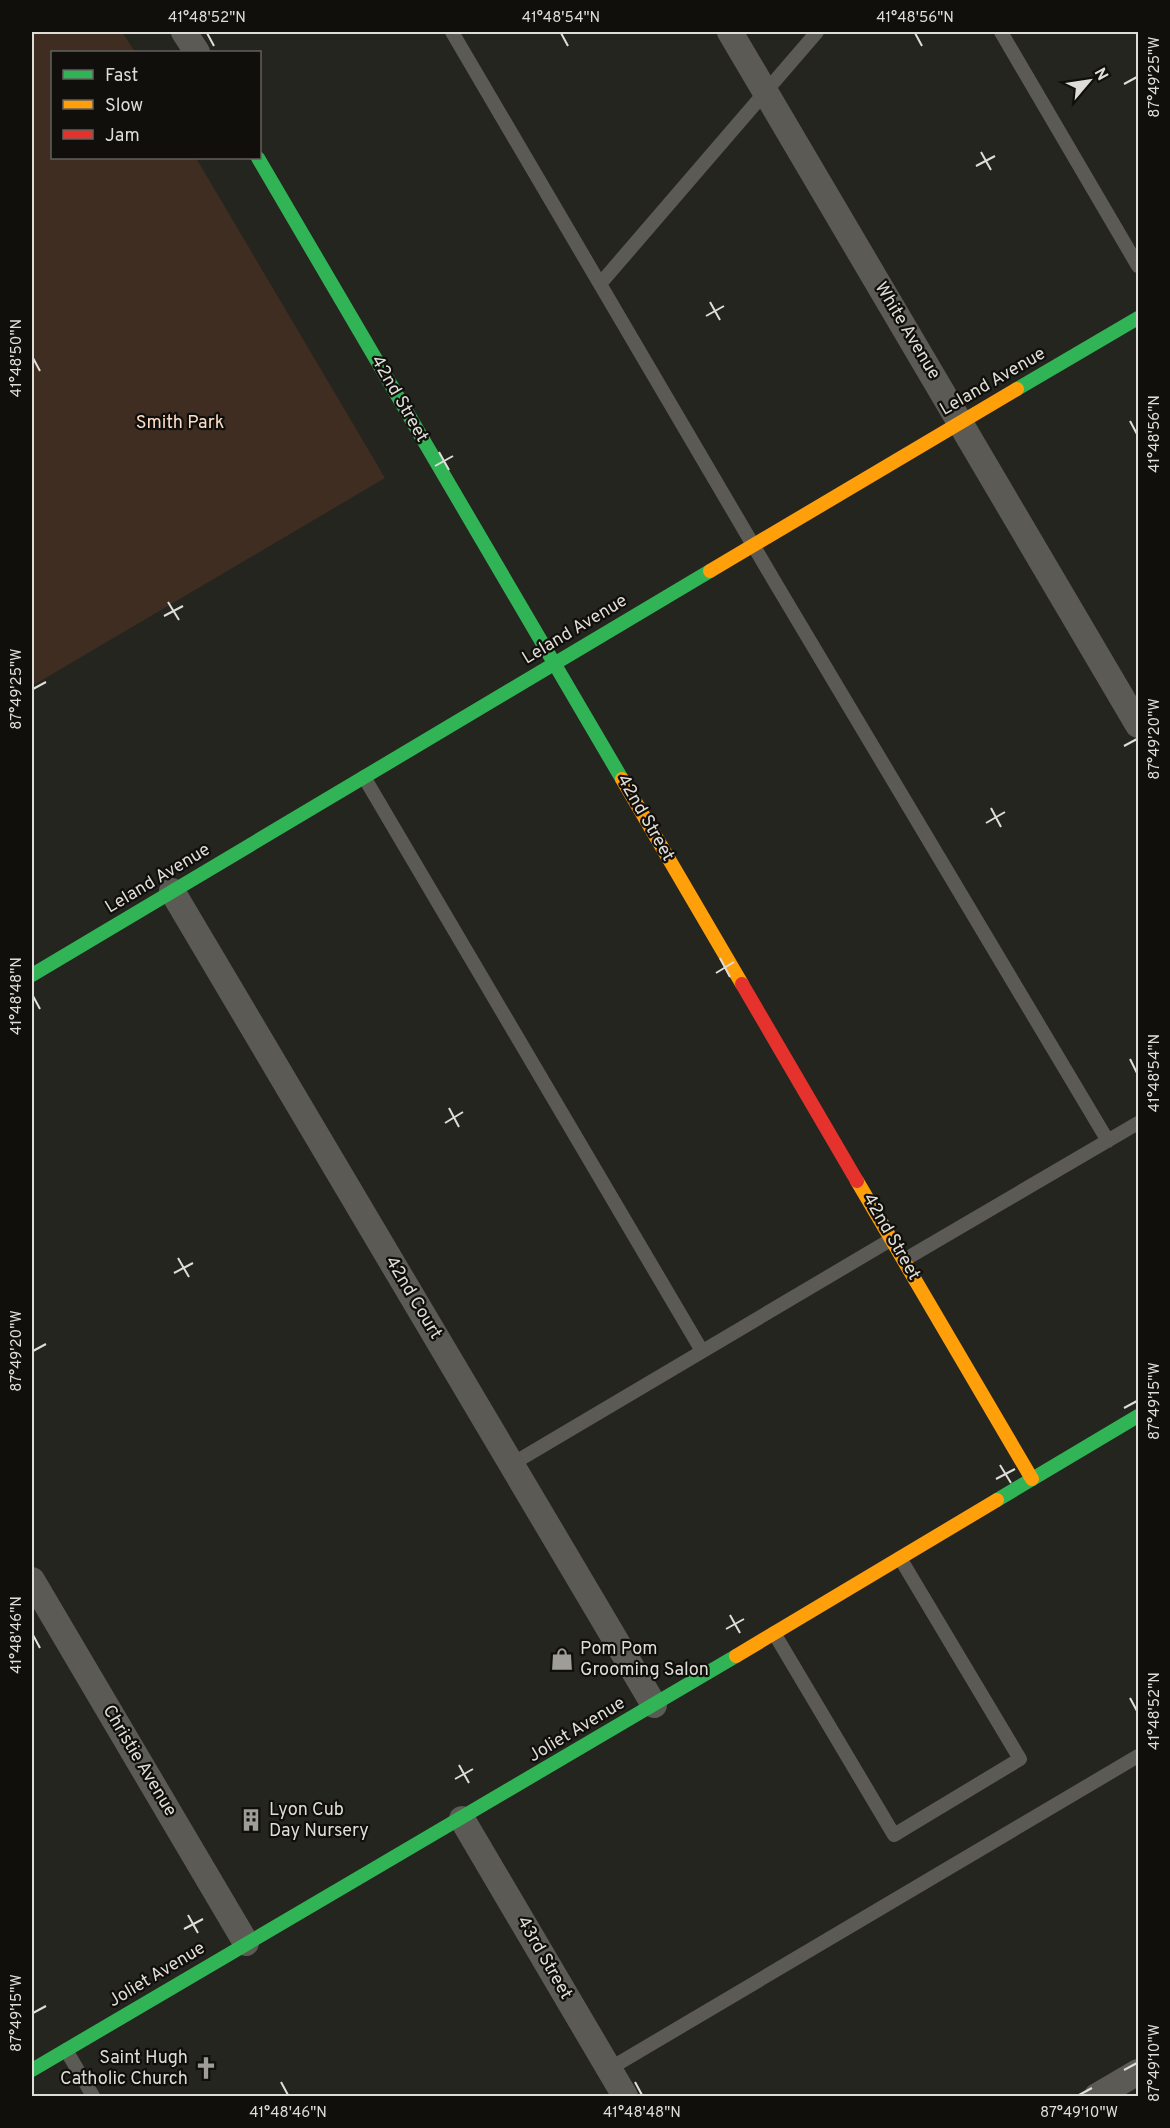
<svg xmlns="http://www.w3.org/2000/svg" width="1170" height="2128" font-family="Overpass,sans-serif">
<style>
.green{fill:#3f2d21}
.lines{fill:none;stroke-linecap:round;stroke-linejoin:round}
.lane{stroke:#5c5a55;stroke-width:14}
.street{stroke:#5c5a55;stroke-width:26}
.fast{stroke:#30b455;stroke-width:14}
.slow{stroke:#ff9f0a;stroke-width:14}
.jam{stroke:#e5322d;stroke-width:14}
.ticks{fill:none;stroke:#dfddd7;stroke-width:2}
.labels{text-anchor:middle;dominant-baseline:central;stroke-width:4.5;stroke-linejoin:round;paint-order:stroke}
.street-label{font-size:18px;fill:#dfddd7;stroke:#100f0b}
.park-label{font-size:18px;fill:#fdddc8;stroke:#100f0b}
.poi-label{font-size:18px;fill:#dfddd7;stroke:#100f0b;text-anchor:start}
.neatline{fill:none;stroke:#dfddd7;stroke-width:2}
.ticks-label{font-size:15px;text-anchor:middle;fill:#dfddd7}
</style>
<rect width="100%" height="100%" fill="#252520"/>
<path class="green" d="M 32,32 L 122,32 L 135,52 L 52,52 L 52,158 L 196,158 L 385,478 L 32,686 Z"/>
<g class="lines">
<path class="lane" d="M 452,32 L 776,584 L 1108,1141
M 1001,32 L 1138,266
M 600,284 L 817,32
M 364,777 L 702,1351
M 904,1260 L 1138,1123
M 512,1464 L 892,1239
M 774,1633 L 894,1835 L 1020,1759 L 900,1558
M 66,2050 L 93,2096
M 609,2069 L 1138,1756"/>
<path class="street" d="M 184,32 L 197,52
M 730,32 L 1138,725
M 172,891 L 654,1705
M 32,1580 L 246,1943
M 462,1819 L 625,2096
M 1097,2096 L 1138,2072"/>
<path class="fast" d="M 258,158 L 622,779
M 1017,389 L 1138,318
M 32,975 L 710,571
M 997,1500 L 1138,1416
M 32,2070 C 266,1931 502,1795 736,1656"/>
<path class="slow" d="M 710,571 L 1017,389
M 622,779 L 742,984
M 857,1181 L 1032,1479
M 736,1656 L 997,1500"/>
<path class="jam" d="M 742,984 L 857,1181"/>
</g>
<path class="ticks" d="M 207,33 L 214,46M 561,33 L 568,46M 915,33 L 922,46M 1124,84 L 1137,77M 981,152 L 991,170M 976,166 L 995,156M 710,302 L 720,320M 706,316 L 724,306M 33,358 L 40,371M 1130,421 L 1137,434M 439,452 L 449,470M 435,466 L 453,456M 168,602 L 179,620M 164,616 L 183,606M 33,689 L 46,682M 1124,746 L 1137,739M 991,808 L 1001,827M 986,823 L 1005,812M 720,958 L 730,977M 716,973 L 734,962M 33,996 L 40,1009M 1130,1059 L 1137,1073M 449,1108 L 459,1127M 445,1123 L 463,1112M 178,1258 L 189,1277M 174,1273 L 193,1263M 33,1351 L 46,1344M 1124,1408 L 1137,1401M 1000,1465 L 1011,1483M 996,1479 L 1015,1469M 730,1615 L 740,1633M 726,1629 L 744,1619M 33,1635 L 40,1648M 1130,1698 L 1137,1711M 459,1765 L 469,1783M 455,1779 L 473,1769M 188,1915 L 198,1933M 184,1929 L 203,1919M 33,2013 L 46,2006M 1124,2070 L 1137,2063M 281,2082 L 288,2095M 635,2082 L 642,2095M 1079,2095 L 1092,2088"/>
<defs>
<g id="shop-bare" transform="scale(1.8)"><path d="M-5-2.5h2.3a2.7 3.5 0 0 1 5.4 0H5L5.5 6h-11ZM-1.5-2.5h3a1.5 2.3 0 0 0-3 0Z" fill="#9e9d97" stroke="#100f0b" stroke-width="2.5" paint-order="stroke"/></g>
<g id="building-bare" transform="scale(1.8)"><path d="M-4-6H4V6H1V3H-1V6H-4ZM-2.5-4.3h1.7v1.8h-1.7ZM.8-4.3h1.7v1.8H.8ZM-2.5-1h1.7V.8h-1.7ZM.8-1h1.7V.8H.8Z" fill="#9e9d97" stroke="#100f0b" stroke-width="2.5" paint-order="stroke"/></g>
<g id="church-bare" transform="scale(1.8)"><path d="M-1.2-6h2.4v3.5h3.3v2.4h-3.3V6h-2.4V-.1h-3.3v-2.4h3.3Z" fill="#9e9d97" stroke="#100f0b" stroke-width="2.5" paint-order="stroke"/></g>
</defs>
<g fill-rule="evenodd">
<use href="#shop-bare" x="562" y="1659"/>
<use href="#building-bare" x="251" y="1820"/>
<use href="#church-bare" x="206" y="2068"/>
</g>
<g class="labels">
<g class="street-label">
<text transform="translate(907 331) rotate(59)">White Avenue</text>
<text transform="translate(993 382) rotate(-30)">Leland Avenue</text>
<text transform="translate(399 399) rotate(60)">42nd Street</text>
<text transform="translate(575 630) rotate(-31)">Leland Avenue</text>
<text transform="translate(645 818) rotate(60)">42nd Street</text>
<text transform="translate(158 879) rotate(-31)">Leland Avenue</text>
<text transform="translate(891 1237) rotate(60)">42nd Street</text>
<text transform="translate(413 1298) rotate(59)">42nd Court</text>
<text transform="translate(577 1730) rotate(-31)">Joliet Avenue</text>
<text transform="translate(139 1761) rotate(59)">Christie Avenue</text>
<text transform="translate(544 1958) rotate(60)">43rd Street</text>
<text transform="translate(157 1975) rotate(-31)">Joliet Avenue</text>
</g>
<g class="park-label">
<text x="180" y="423">Smith Park</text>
</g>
<g class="poi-label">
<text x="580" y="1649">Pom Pom<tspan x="580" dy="21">Grooming Salon</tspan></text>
<text x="269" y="1810">Lyon Cub<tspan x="269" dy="21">Day Nursery</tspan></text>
<text x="188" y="2058" text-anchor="end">Saint Hugh<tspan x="188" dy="21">Catholic Church</tspan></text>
</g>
</g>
<rect width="1170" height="2128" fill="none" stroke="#100f0b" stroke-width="66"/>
<rect x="51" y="51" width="210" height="108" fill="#100f0b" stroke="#63615d" stroke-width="1.5"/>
<rect x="63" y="70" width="30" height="9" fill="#30b455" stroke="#63615d" stroke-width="1.5"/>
<text x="105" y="81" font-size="18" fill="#dfddd7">Fast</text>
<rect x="63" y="100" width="30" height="9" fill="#ff9f0a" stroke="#63615d" stroke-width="1.5"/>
<text x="105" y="111" font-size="18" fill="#dfddd7">Slow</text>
<rect x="63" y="130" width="30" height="9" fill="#e5322d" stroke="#63615d" stroke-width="1.5"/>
<text x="105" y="141" font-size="18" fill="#dfddd7">Jam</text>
<g transform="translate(1089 81) rotate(61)" stroke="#100f0b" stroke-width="4.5" paint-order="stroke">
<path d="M0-4.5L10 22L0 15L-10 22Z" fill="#dfddd7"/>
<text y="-9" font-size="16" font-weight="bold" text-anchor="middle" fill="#dfddd7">N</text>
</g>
<rect x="33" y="33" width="1104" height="2062" class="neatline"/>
<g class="ticks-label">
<text x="207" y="22">41°48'52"N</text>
<text x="561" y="22">41°48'54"N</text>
<text x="915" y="22">41°48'56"N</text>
<text transform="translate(1154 77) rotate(-90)" y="5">87°49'25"W</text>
<text transform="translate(16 358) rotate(-90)" y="5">41°48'50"N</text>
<text transform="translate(1154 434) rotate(-90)" y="5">41°48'56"N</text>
<text transform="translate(16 689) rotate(-90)" y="5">87°49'25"W</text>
<text transform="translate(1154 739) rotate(-90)" y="5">87°49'20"W</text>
<text transform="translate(16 996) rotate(-90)" y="5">41°48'48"N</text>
<text transform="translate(1154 1073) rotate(-90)" y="5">41°48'54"N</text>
<text transform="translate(16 1351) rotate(-90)" y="5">87°49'20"W</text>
<text transform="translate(1154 1401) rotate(-90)" y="5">87°49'15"W</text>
<text transform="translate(16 1635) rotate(-90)" y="5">41°48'46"N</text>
<text transform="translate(1154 1711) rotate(-90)" y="5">41°48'52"N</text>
<text transform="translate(16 2013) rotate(-90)" y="5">87°49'15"W</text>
<text transform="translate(1154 2063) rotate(-90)" y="5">87°49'10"W</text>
<text x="288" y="2117">41°48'46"N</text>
<text x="642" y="2117">41°48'48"N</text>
<text x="1079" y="2117">87°49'10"W</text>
</g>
</svg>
